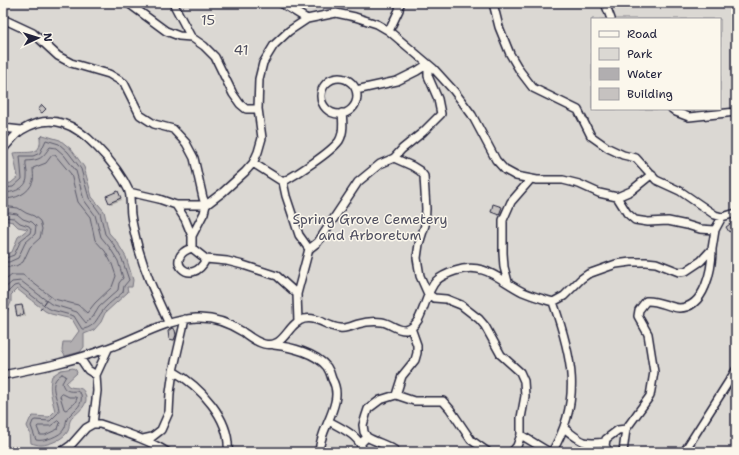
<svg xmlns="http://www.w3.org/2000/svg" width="739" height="455" font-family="'Shantell Sans',sans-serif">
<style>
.green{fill:#dbd8d3;stroke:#7e7d87;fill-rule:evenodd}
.water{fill:#b1aeb0;stroke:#787681}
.shadow{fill:#0003}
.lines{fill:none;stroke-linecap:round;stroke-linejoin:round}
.shore{stroke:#5b5a6a;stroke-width:1}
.building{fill:#c6c2c0;stroke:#22223b}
.minor-casing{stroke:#22223b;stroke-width:10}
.path{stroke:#22223b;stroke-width:1;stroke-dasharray:4 3;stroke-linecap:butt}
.minor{stroke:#fbf7ec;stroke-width:7}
.labels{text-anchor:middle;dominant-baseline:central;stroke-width:3;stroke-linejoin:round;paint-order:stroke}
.park-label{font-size:14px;fill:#505061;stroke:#fbf7ec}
</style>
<rect width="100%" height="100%" fill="#fbf7ec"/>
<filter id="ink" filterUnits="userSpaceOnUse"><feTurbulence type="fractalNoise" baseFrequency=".025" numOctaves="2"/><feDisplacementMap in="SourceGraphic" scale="8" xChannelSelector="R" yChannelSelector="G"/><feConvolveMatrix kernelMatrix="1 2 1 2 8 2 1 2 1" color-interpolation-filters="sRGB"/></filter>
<g filter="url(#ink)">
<path class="green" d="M 3,3 L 736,3 L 736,452 L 3,452 ZM 592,19 L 720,19 L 720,109 L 592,109 Z"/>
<path class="water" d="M 43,135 L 60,140 L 71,149 L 84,167 L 92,197 L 104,211 L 109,233 L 117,242 L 126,257 L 133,280 L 132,287 L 127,287 L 128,292 L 105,313 L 101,322 L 94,330 L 84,334 L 84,347 L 80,352 L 65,356 L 62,351 L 63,342 L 71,342 L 79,331 L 72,319 L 51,314 L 45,311 L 17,289 L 11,295 L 11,302 L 5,317 L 3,318 L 3,252 L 6,254 L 12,252 L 18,237 L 28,229 L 18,227 L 13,222 L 3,220 L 3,184 L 11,183 L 18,177 L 13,153 C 27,151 42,157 40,138 Z
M 73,368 L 76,370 L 77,373 L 66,383 C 70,392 82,383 85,394 C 89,405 80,410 73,417 C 68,421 70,426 68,431 C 64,439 49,445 41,445 C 38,445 34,444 31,443 L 30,433 L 27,426 L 30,419 L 33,416 L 49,417 L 55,411 C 52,399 48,388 52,376 L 61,370 Z"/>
<path class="shadow" d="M 118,192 L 122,200 L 111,204 L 109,202 Z
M 501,208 L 503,210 L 501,216 L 492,212 Z
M 734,225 L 736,231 L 732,234 L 727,227 Z
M 22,306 L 24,308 L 26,316 L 20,317 L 18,315 Z
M 175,330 L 177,333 L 178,338 L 176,342 L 170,339 Z"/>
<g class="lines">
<path class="shore" d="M 3,188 L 13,187 L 22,179 L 20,156 L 33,156 L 40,153 L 46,140 L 59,144 L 68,152 L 81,169 L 89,198 L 100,213 L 105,234 L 114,245 L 122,259 L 129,280 L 124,286 L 123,292 C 118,297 105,306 102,312 C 96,320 95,326 84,329 L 82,329 L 74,316 L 52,310 L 48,308 L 18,285 L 14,286 L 7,293 L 7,302 L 3,311
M 3,193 C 12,193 27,189 27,177 C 28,172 25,166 26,161 C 41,160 42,158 50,147 L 56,148 L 64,155 L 76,171 L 84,200 L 95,215 L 101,237 L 110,248 L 118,261 L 123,278 L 119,283 L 118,290 L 99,307 L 93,317 L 86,323 L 77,312 L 51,304 L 21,281 L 12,282 L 3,290
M 3,199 C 15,199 29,194 33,181 C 34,177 33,172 33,168 L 46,163 L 52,155 L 55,155 L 71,174 L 78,202 L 90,217 L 95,240 L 105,251 L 112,264 L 116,276 L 112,287 L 95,303 L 87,313 L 78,305 L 54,299 L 23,275 L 12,275 L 3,282
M 3,206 L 18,208 L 26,213 L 34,216 L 40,221 L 42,229 L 40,238 L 30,247 L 23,262 L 16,266 L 3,268
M 3,212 L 17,214 L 23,219 L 32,222 L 36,226 L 35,234 L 25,243 L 18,258 L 9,262 L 3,262
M 3,217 L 14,218 L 20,223 L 29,226 L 31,229 L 30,233 L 21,240 L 14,255 L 6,258 L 3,257
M 62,374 L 66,376 L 62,383 C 64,391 69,392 77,391 L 81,394 C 83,406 76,408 70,415 C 65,419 67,424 64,429 C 61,436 43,442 36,440 L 31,426 L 33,421 L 35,420 L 50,421 L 59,412 C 59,397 45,384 62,374 Z
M 63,394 L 69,397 L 75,397 L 77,398 L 75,403 L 66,410 L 64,409 L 60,396 Z
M 58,421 L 60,423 L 58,429 L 45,435 L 40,435 L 37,427 L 38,426 L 50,426 Z"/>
</g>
<path class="building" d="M 42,105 L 46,109 L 42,113 L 38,110 Z
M 118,191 L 121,198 L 109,203 L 106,196 Z
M 493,204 L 502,207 L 499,215 L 491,212 Z
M 733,222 L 736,228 L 729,232 L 726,227 Z
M 22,305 L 24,314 L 17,316 L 15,306 Z
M 172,328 L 175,330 L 176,335 L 174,340 L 169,339 L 168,331 Z"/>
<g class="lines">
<g class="minor-casing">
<path id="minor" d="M 128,3 L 166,31 L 179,36 L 191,37 L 204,46 L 215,57 L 233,94 L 240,104 L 246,109 L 258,109
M 173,3 L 191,37
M 281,3 L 307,19
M 493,3 L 499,27 L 510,54 L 520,71 L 533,88 L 578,110 L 591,136 L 608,148 L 623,155 L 636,158 L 656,180 L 680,191 L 715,215 L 722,217
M 605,3 L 611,19
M 3,19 L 33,33 L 58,56 L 71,63 L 109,74 L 124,83 L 140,115 L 154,124 L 173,129 L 186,143 L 194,158 L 203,198 L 206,205 L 204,213 L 192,236 L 192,248 L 206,259 L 227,261 L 243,265 L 277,276 L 297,294
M 389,31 L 399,10 L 400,3
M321 96a18 18 0 1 1 36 0a18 18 0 1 1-36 0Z
M 356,90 L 397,81 L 417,71 L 428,64
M 672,109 L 676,112 L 689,117 L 736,112
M 3,128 L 21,130
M 3,149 C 9,143 15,134 22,130 C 52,112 75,124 97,147 C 109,159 122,175 129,191 C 131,198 130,208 131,215 C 132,223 134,231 136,239 C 143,269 156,296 169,324
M 394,158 L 412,166 L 420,171 L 424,176 L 426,209 L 425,225 L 419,244 L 417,258 L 420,276 L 428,294 L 434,298 L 446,299 L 461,305 L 479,319 L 485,326 L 501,355 L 520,372 L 524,381 L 525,396 L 521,418 L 521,435 L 517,446 L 512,452
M 253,163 L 283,182 L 286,196 L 299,235 L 309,249
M 283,182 C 297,174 330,153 339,141 C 344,133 343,122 342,113
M 129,192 L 159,199 L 176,205 L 206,205 L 223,192 L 245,172 L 253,163 L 258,152 L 262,138 L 258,109 L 259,79 L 263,63 L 274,45 L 289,31 L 307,19 L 336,13 L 355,17 L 377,24 L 389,31 L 434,69 L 454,91 L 472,115 L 496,160 L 505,170 L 516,176 L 537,180 L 563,180 L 579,184 L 599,193 L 617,197 L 631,191 L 652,174
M 617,197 L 627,213 L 635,220 L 648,222 L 668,221 L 687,225 L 700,229 L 715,230
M 176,205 L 185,219 L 192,236
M 192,248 C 162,257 191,290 206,259
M 508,282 L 504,267 L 503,253 L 503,220 L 511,202 L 531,179
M 298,322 L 297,294 L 309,249 L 318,242 L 358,182 L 380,164 L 394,158 L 402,149 L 423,132 L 441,114 L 438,99 L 428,76 L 428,64
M 274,345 C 291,347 316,353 327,367 C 329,370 331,375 332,379 C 336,386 337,394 335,402 C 331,420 320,434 319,452
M 80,358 L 88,370 L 96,375
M 173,371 C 200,386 231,419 228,452
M 3,375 C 39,368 74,361 108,348 C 137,338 165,320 196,318 C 213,317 229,323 243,332 C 250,337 256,342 264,344 C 285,349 287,323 304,319 C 318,316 327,327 340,328 C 346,329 352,326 358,324 C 365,322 374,321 382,322 C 390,323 397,331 406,330 C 424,326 424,293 436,281 C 440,277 449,273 455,271 C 484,261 499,280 523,292 C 532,296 543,299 553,302 L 564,296 L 581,279 L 588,274 L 616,264 L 631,262 L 646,262 L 656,263 L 679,272 L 686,271 L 701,261 L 712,249 L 715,230 L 722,217 L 736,213
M 396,395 L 402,376 L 415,360 L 417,353 L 417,345 L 411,328
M 329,421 C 342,429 360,435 363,452
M 93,424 L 97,391 L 96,375 L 108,349
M 565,429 C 582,442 583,445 605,442
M 521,435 L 549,452
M 367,437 C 377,443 389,445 397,452
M 143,439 L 152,437 L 161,430 L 169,412 L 170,393 L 173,371 L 185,319
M 361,443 L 367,437 L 364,432 L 363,425 L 366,415 L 368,409 L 380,400 L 396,395 L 414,401 L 443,401 L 450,409 L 471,440 L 488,452
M 61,452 L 71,445 L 86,428 L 93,424 L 100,424 C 123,432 147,439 167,452
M 552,452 C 583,400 572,356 553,302
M 609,452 L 605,446 L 606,439 L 618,430 L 626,429 L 650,396 L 654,372 L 648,334 L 638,316 L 639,310 L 646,301 C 658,300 668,307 679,308 C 705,308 712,269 712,249
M 623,452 L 626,429
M 684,452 L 736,370"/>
</g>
<path class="path" d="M 40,310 L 49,297"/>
<use href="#minor" class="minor"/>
</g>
</g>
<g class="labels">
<g class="park-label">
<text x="208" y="20">15</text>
<text x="241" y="50">41</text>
<text x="370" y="219">Spring Grove Cemetery<tspan x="370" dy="16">and Arboretum</tspan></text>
</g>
</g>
<rect width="739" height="455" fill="none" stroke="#fbf7ec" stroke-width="16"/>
<rect x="8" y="8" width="723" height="439" fill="none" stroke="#22223b" stroke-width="1.5" filter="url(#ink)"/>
<rect x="591" y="18" width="130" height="92" fill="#fbf7ec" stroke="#a4a2a5"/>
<rect x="599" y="31" width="20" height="6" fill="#fbf7ec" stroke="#a4a2a5"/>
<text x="627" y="38" font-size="12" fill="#22223b">Road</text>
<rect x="599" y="48" width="20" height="12" fill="#dbd8d3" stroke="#a4a2a5"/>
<text x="627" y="58" font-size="12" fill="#22223b">Park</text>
<rect x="599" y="68" width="20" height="12" fill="#b1aeb0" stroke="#a4a2a5"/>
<text x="627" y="78" font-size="12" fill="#22223b">Water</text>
<rect x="599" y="88" width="20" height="12" fill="#c6c2c0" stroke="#a4a2a5"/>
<text x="627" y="98" font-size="12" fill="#22223b">Building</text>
<g transform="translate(38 38) rotate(86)" stroke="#fbf7ec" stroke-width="3" paint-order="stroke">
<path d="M0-3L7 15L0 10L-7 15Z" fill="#22223b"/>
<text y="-6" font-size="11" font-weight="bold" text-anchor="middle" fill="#22223b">N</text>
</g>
</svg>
